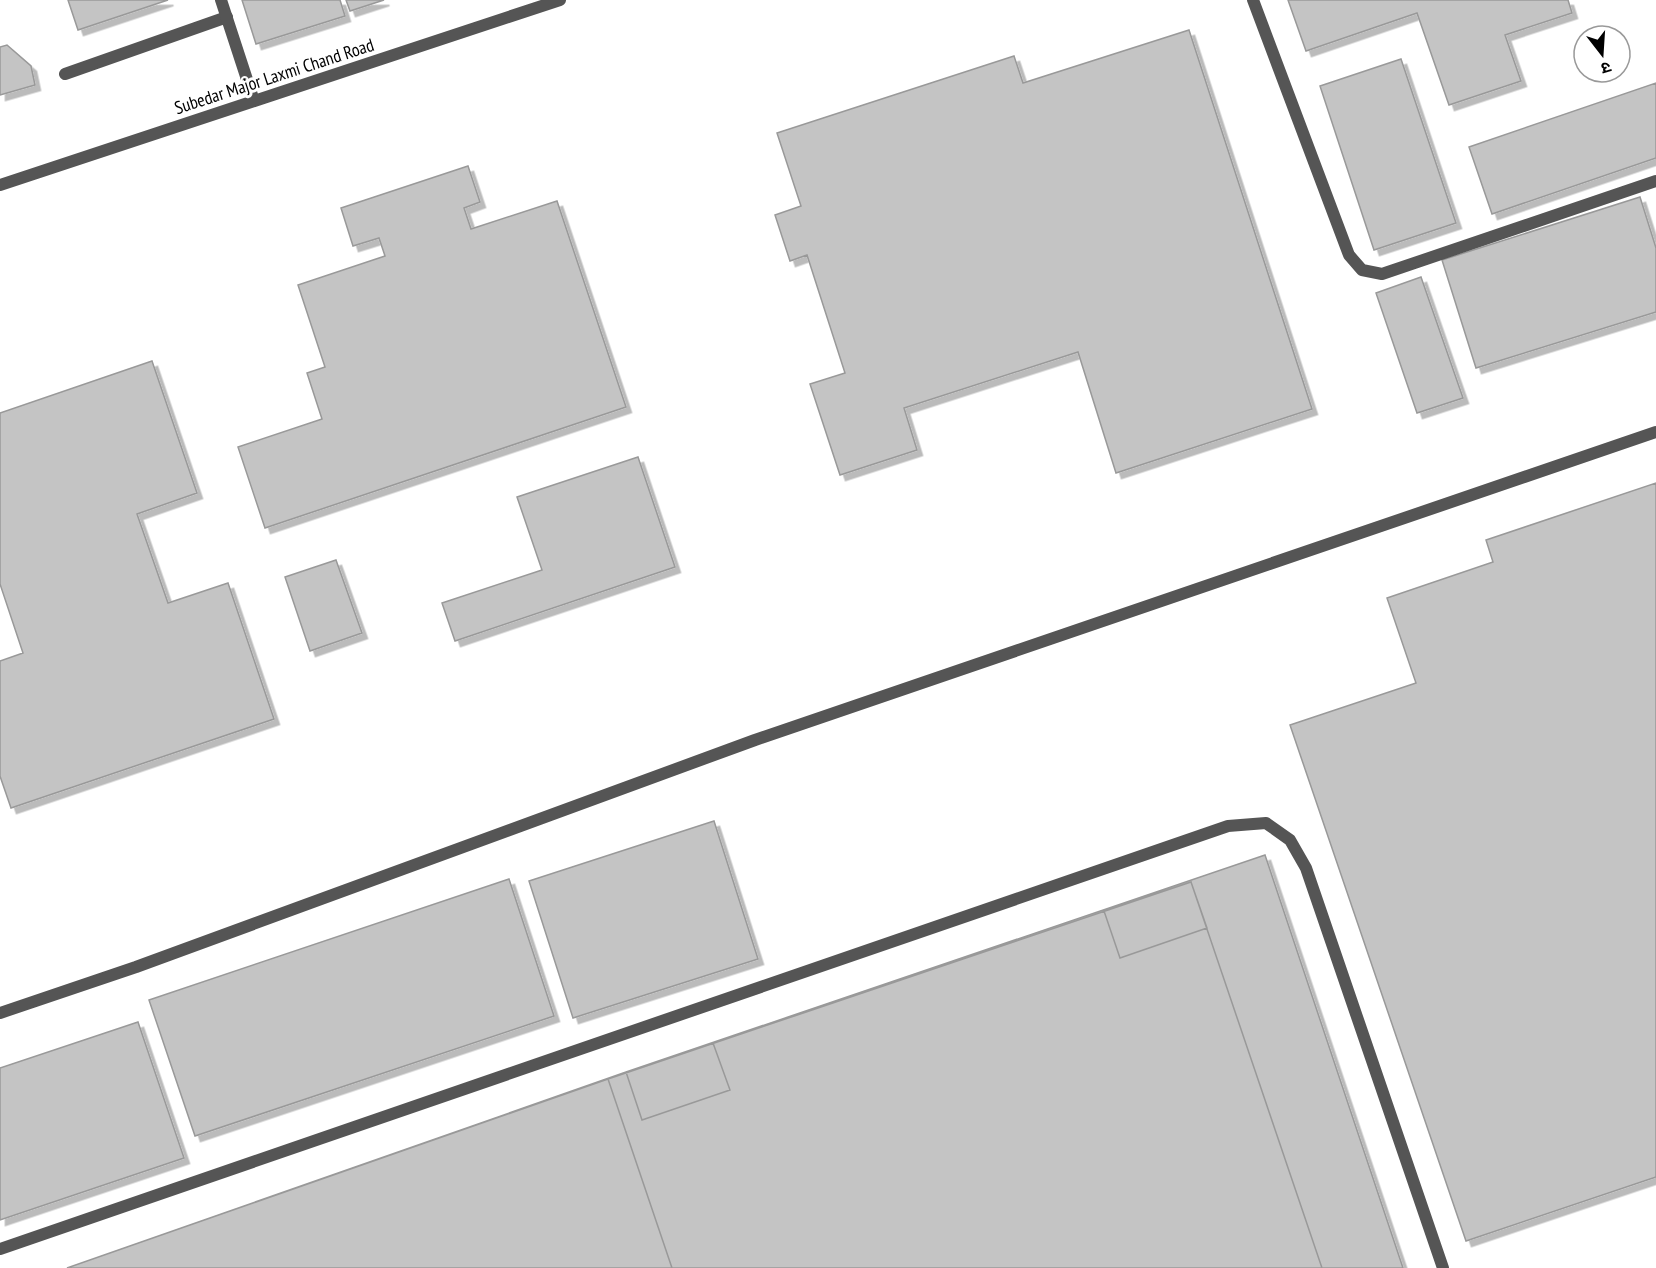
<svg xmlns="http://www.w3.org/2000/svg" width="1656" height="1268" font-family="'PT Sans Narrow','Noto Sans Devanagari',sans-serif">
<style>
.building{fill:#c4c4c4;stroke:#999;stroke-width:1.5;filter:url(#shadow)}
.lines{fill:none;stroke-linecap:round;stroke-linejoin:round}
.lane{stroke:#555;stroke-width:12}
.street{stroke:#555;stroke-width:12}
.labels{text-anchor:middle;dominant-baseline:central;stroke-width:6;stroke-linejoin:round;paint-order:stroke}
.street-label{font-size:18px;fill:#000;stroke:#fff}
</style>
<defs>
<filter id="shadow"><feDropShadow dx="5.5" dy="5.5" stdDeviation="0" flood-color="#0004"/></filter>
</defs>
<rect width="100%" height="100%" fill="#fff"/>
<path class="building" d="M 68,0 L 168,0 L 78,30 Z
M 242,0 L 340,0 L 345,16 L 256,44 Z
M 346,0 L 384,0 L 350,11 Z
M 1288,0 L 1568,0 L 1572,13 L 1505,35 L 1521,81 L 1449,105 L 1417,13 L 1306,51 Z
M 1189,30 L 1312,409 L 1116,473 L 1078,352 L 904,408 L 917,450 L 840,475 L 810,384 L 845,373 L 807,255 L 790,261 L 775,215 L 801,206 L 777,133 L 1014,56 L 1023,83 Z
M 7,45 L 31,66 L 35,85 L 0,95 L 0,47 Z
M 1401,59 L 1456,223 L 1374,250 L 1320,86 Z
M 1656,83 L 1656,158 L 1492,214 L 1469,147 Z
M 468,166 L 480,202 L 464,208 L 471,229 L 557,201 L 626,407 L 265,528 L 238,447 L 322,419 L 307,373 L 325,367 L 298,285 L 385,256 L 379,238 L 353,246 L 341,208 Z
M 1640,197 L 1656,248 L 1656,312 L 1476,368 L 1442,260 Z
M 1421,277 L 1463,398 L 1417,413 L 1376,293 Z
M 152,361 L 197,493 L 137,514 L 168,603 L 228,583 L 274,719 L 11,808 L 0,776 L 0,661 L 23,653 L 0,584 L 0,413 Z
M 638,457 L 675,567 L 455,641 L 442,603 L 542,570 L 517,497 Z
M 1656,483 L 1656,1177 L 1466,1241 L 1290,725 L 1416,683 L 1387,598 L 1493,562 L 1486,540 Z
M 336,560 L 362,633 L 310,651 L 285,577 Z
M 714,821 L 758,959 L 573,1018 L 529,881 Z
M 1265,855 L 1403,1268 L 67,1268 L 626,1072 Z
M 509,879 L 554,1016 L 195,1136 L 149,1000 Z
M 1191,882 L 1322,1268 L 672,1268 L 608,1079 Z
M 1191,882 L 1207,928 L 1120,958 L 1104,911 Z
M 138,1022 L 184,1158 L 0,1220 L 0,1068 Z
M 713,1043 L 730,1090 L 642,1120 L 626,1072 Z
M 608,1079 L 672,1268 L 67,1268 Z"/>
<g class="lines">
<path class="lane" d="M 1253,0 L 1349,255 L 1362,270 L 1382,274 L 1656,181
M 65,74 L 227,17
M 0,1013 L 136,967 L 755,740 L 1656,432
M 0,1249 L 1228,826 L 1266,823 L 1290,840 L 1306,868 L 1443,1268"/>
<path class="street" d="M 221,0 L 254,101
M 0,185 L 560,0"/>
</g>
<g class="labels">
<g class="street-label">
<text transform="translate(274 76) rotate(-18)">Subedar Major Laxmi Chand Road</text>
</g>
</g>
<g transform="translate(1602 54) rotate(163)"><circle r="28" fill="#ffffff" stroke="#999999" stroke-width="1.5"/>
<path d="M0-4.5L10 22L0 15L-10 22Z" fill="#000000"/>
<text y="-9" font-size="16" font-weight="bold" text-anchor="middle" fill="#000000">उ</text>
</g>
</svg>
